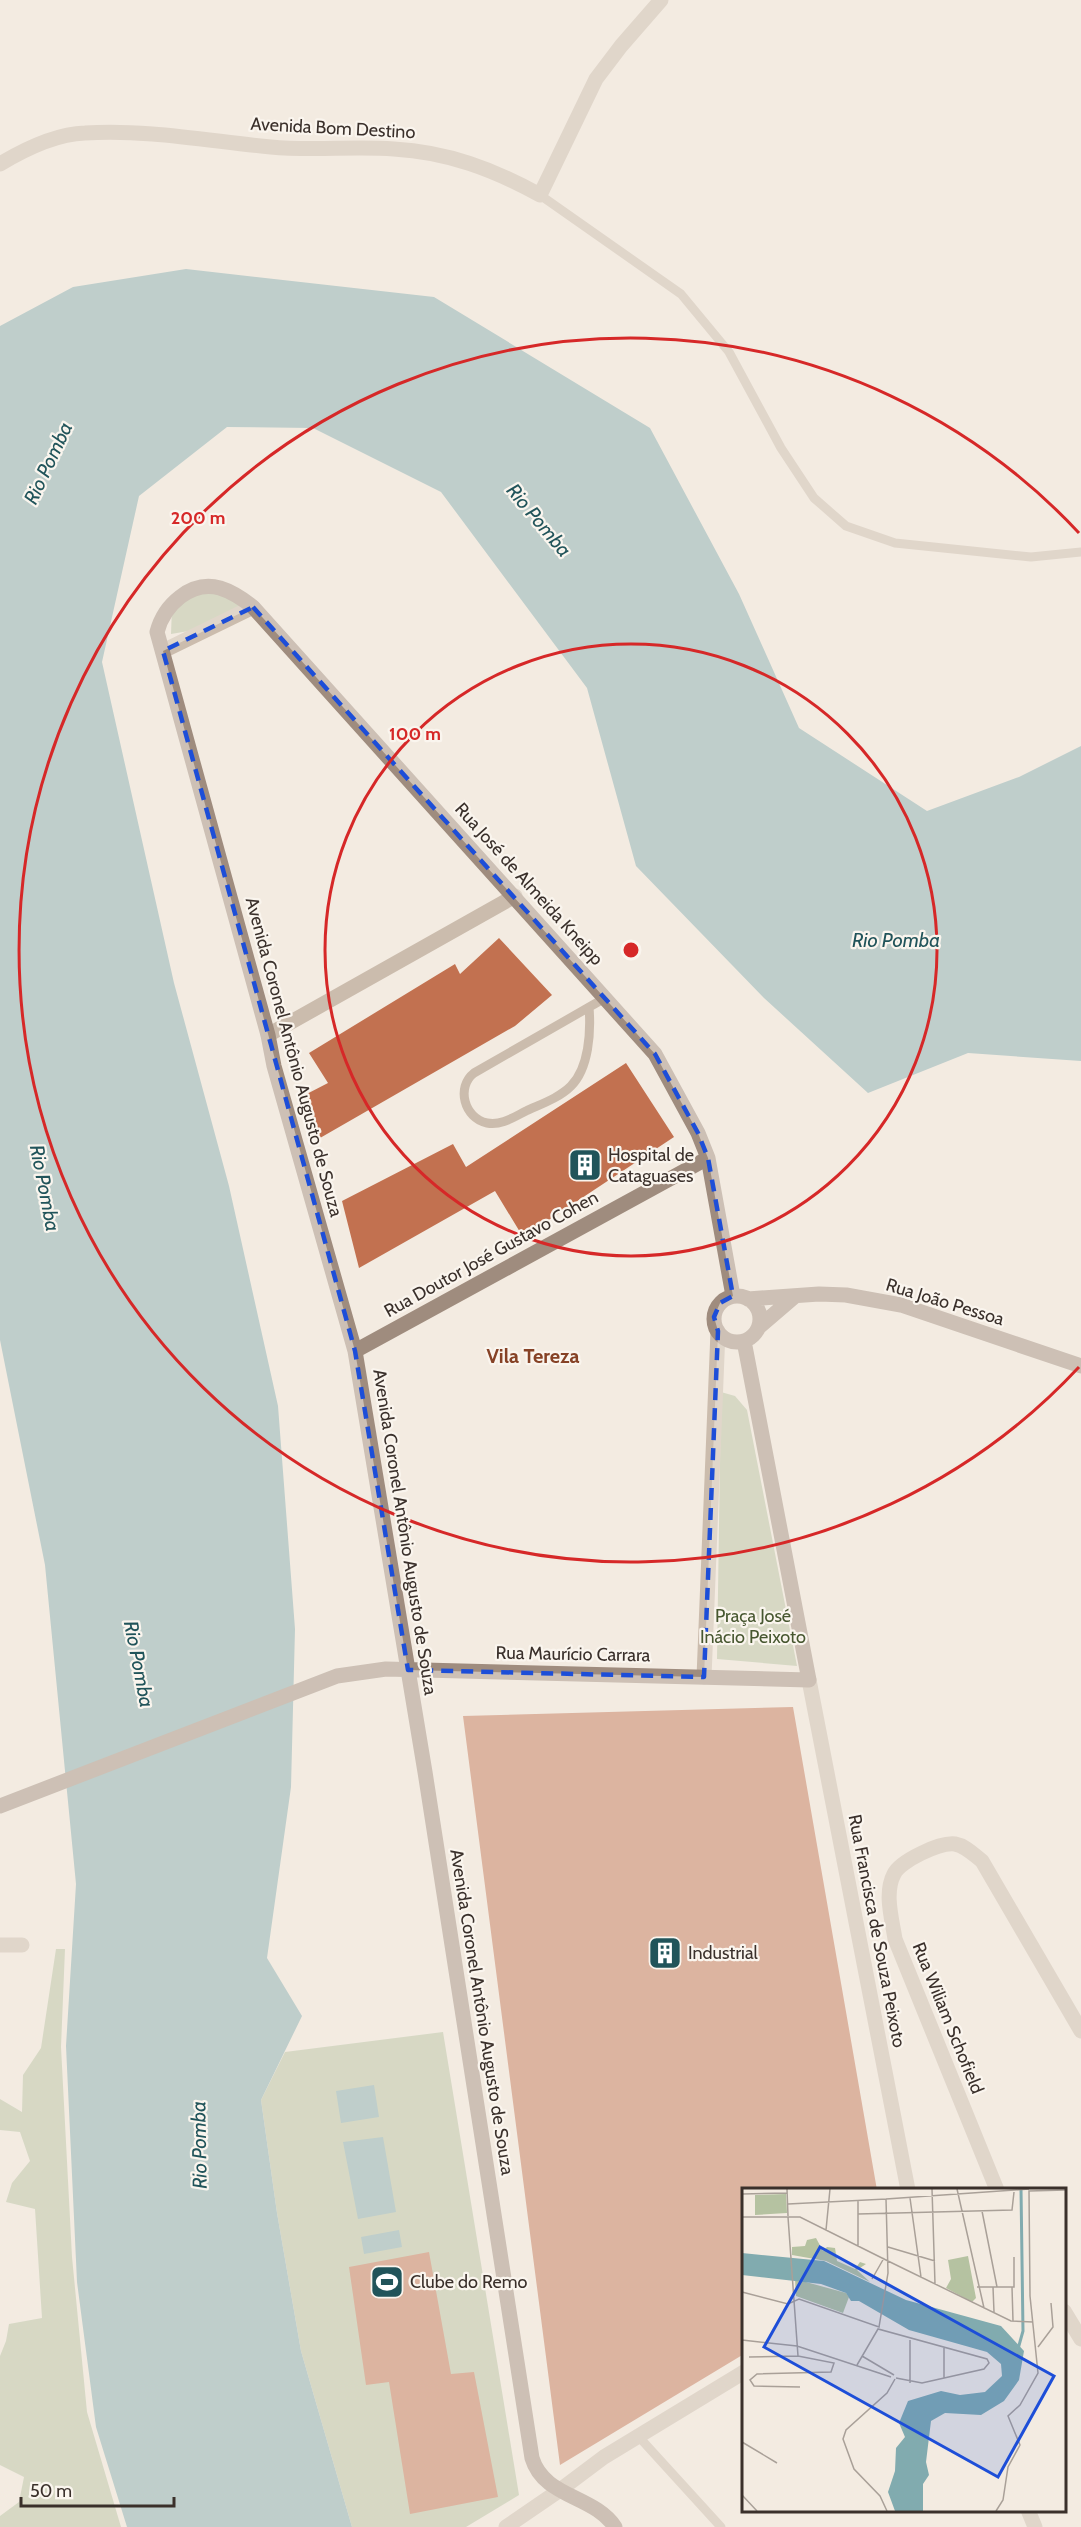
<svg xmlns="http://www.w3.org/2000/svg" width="1081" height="2527" font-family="Cabin,sans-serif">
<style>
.green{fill:#b5c2a1}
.water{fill:#81abaf}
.building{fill:#c27150}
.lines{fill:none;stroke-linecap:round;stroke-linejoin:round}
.lane{stroke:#cbbcad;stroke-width:9}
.street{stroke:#cbbcad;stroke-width:15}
.secondary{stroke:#9f8c7e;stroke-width:15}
.marked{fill:none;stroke:#1d4ed8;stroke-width:4.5;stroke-dasharray:12 8;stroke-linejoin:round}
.ring{fill:none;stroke:#d62828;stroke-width:3}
.labels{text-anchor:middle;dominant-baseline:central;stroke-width:4.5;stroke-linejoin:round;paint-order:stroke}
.street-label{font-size:18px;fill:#3a302b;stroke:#faf5ee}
.poi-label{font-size:18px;fill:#3a302b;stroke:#faf5ee;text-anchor:start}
.park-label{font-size:18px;fill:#475730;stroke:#faf5ee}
.water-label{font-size:20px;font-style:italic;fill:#21545a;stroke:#faf5ee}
.neighbourhood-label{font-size:20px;font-weight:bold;fill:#864226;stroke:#faf5ee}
.inset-river{fill:none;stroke:#81abaf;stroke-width:3}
.inset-road{fill:none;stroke:#a9a098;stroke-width:1.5}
.view{fill:#1d4ed8;fill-opacity:0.15;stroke:#1d4ed8;stroke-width:3}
.inset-edge{fill:none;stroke:#3a302b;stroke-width:3}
.centre{fill:#d62828;stroke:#faf5ee;stroke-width:3}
.ring-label{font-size:18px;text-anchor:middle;font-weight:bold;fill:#d62828;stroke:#faf5ee;stroke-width:4.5;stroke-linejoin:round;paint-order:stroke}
</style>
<rect width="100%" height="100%" fill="#f3ebe1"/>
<path class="green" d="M 218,591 L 243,608 L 189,631 L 171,634 L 172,607 L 187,596 Z
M 721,1392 L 735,1396 L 747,1410 L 797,1666 L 717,1659 Z
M 56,1949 L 65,1949 L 61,2047 L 72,2257 L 87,2412 L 121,2527 L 0,2527 L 0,2516 L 19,2502 L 24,2477 L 0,2465 L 0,2356 L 6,2341 L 9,2324 L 42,2318 L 35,2209 L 6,2202 L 12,2183 L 30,2161 L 20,2132 L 0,2130 L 0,2099 L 22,2112 L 23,2075 L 41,2048 Z
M 443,2032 L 519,2495 L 466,2527 L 352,2527 L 301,2351 L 277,2213 L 261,2100 L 285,2052 Z"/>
<path class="water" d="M 186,269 L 434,297 L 650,428 L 739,594 L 799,728 L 927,811 L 1019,777 L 1081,746 L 1081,1061 L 968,1053 L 868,1093 L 764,998 L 636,866 L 587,688 L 441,492 L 313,428 L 227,427 L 139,496 L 102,662 L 174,983 L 229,1186 L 278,1406 L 295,1629 L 291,1787 L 267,1958 L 302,2016 L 261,2100 L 277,2213 L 301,2351 L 352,2527 L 127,2527 L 96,2427 L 77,2282 L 66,2046 L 76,1884 L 45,1565 L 0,1340 L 0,326 L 73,287 Z
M 374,2085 L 379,2117 L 341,2123 L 336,2091 Z
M 383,2137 L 396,2212 L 358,2219 L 343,2142 Z
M 399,2230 L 402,2247 L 364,2254 L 361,2237 Z"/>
<path class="building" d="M 499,938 L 552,995 L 515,1026 L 320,1138 L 297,1099 L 328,1083 L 309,1053 L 455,964 L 460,974 Z
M 626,1063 L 674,1137 L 523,1237 L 495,1191 L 359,1268 L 342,1201 L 453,1144 L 466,1167 Z
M 793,1707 L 877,2190 L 744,2190 L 744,2354 L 560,2465 L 463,1716 Z
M 429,2252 L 451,2374 L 474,2372 L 498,2497 L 410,2514 L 389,2382 L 366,2385 L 349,2267 Z"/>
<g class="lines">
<path class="lane" d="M 540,195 L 681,294 L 729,352 L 781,448 L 814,498 L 846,526 L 895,543 L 1031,557 L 1081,552
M 589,1007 C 591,1032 589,1068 571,1086 C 559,1098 541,1104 526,1111 C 514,1117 501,1126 487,1123 C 464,1118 456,1087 474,1073 L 605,998
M 639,2437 L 721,2527"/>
<path class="street" d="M 0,164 C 25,149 55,134 85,133 C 146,129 209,141 271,147 C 311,151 353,146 394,149 C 447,152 493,169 540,195 L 596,79 L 621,46 L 661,0
M 163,651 L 253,607
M 268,1035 L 515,896
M 704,1677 L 718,1331
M 809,1680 L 908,2190
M 0,1945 L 22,1945
M 997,2190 L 895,1939 C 892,1919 884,1893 894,1874 C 900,1861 940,1842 955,1844 C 966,1846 974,1855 982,1861 L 1081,2031
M 1064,2311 L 1081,2339
M 1028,2510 L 1035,2527
M 506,2527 L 560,2490 L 604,2457 L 744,2372"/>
<path class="secondary" d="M714 1319a23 23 0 1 1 46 0a23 23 0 1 1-46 0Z
M 748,1299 L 819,1294 L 846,1295 L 901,1305 L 1081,1366
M 759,1327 L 794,1297
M 355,1351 L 708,1158
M 0,1806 L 337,1676 L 386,1669 L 809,1680 L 744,1341
M 615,2527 C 594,2495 544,2498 532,2458 L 425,1772 L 355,1351 L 274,1066 L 268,1035 L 157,632 C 164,605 191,580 220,588 C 233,592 243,599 253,607 L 655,1054 L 698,1133 L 708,1158 L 733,1296"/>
</g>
<path d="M0 0H1081V2527H0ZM 253,607 L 655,1054 L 698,1133 L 708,1158 L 733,1296 L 720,1303 L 714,1317 L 718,1331 L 704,1677 L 408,1670 L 355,1351 L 163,651 Z" fill="#f3ebe1" fill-opacity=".55" fill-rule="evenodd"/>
<path class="marked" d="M 253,607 L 655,1054 L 698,1133 L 708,1158 L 733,1296 L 720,1303 L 714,1317 L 718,1331 L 704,1677 L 408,1670 L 355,1351 L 163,651 Z"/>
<g class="ring">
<circle cx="631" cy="950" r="306"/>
<path d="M1079 1367A612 612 0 1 1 1079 533"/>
</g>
<defs>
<g id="building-square" transform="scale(1.725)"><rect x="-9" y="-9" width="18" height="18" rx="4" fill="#21545a" stroke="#faf5ee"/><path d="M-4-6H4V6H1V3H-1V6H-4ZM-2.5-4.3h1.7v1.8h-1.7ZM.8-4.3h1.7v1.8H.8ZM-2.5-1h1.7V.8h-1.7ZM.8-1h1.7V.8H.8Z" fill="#fff"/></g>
<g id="stadium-square" transform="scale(1.725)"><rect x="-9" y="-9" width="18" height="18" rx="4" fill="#21545a" stroke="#faf5ee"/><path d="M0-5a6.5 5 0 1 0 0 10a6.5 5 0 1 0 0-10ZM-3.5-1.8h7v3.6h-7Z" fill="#fff"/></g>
</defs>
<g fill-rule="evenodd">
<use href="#building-square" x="585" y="1165"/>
<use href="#building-square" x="665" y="1953"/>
<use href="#stadium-square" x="387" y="2282"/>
</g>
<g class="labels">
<g class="street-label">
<text transform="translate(333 128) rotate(3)">Avenida Bom Destino</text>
<text transform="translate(529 884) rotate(48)">Rua José de Almeida Kneipp</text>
<text transform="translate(294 1057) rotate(75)">Avenida Coronel Antônio Augusto de Souza</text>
<text transform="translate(491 1254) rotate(-29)">Rua Doutor José Gustavo Cohen</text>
<text transform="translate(945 1302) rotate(17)">Rua João Pessoa</text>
<text transform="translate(405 1532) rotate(81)">Avenida Coronel Antônio Augusto de Souza</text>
<text transform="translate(573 1654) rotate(1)">Rua Maurício Carrara</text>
<text transform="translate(877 1931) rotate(79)">Rua Francisca de Souza Peixoto</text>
<text transform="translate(482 2012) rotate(81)">Avenida Coronel Antônio Augusto de Souza</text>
<text transform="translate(948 2018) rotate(68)">Rua Wiliam Schofield</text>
</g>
<g class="poi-label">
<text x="608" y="1155">Hospital de<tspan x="608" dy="21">Cataguases</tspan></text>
<text x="688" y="1953">Industrial</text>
<text x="410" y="2282">Clube do Remo</text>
</g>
<g class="park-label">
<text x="753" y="1616">Praça José<tspan x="753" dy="21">Inácio Peixoto</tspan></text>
</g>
<g class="water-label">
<text transform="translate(48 463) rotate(-65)">Rio Pomba</text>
<text transform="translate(539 520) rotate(50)">Rio Pomba</text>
<text x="896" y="940">Rio Pomba</text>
<text transform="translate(45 1188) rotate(79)">Rio Pomba</text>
<text transform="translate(139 1664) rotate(79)">Rio Pomba</text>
<text transform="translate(199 2145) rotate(-91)">Rio Pomba</text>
</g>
<g class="neighbourhood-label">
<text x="533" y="1356">Vila Tereza</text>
</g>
</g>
<g transform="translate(742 2188)">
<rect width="324" height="324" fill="#f3ebe1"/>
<path d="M 44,6 L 45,25 L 13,27 L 13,7 ZM 74,50 L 81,63 L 85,59 L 93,60 L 95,73 L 113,81 L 118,74 L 124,76 L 115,82 L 128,94 L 84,73 L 50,67 L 50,59 L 63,58 L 65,52 ZM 226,68 L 234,110 L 230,114 L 204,100 L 209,91 L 206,72 ZM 53,91 L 104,105 L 107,109 L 101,125 L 54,108 Z" fill="#b5c2a1"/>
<path d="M 0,65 L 82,73 L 164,112 L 259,138 L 282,163 L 277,192 L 262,213 L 239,227 L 203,225 L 189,233 L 184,274 L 187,287 L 181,296 L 181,323 L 153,323 L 146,304 L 153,283 L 154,260 L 163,249 L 157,235 L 166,213 L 199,203 L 218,207 L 243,204 L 260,188 L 259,176 L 245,164 L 167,142 L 117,113 L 109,113 L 104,105 L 79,96 L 0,87 Z" fill="#81abaf"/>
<path class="inset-river" d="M 276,161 L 281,143 L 279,1"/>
<path class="inset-road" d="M 45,1 L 46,28M 190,1 L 193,96M 215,1 L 242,120M 0,6 L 45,5M 168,10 L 179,89M 144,11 L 287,1M 116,13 L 116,59M 240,23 L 255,99M 116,26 L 270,22 L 272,4M 0,29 L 58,29 L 146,73M 46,29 L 56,168M 84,42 L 88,1M 146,59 L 193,73M 146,73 L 269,133 L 291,134M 130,91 L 142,70M 235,99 L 272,99 L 272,69M 251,99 L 252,124M 270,99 L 271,133M 0,104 L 46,116 L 57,111 L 137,139 L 146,85 L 144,11 L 46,16M 0,152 L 55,158 L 149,189M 296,159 L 311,139 L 309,115M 202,160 L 202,190M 120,168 L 152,187M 7,169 L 56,168 L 92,175 L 89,184 L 15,186 L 8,192 L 12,198 L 58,199M 115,177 L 136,141 L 245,171 L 247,175 L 242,181 L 180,195 L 154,190M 168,195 L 168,152M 0,254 L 35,275M 0,307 L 15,323M 145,323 L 138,308 L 112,281 L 101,251 L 104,242 L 145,205 L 153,191M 254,323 L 261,312 L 266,279 L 278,257 L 266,228 L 278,217 L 296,185 L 288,108 L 287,3 L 324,2"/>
<path class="view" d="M 78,59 L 312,188 L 256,289 L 22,159 Z"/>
<rect width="324" height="324" class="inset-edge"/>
</g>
<circle cx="631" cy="950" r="9" class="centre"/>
<g class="ring-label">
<text x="198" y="524">200 m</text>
<text x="415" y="740">100 m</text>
</g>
<path d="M21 2497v9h153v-9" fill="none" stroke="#3a302b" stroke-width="3"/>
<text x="30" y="2497" font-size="18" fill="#3a302b" stroke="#faf5ee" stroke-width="4.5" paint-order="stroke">50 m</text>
</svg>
